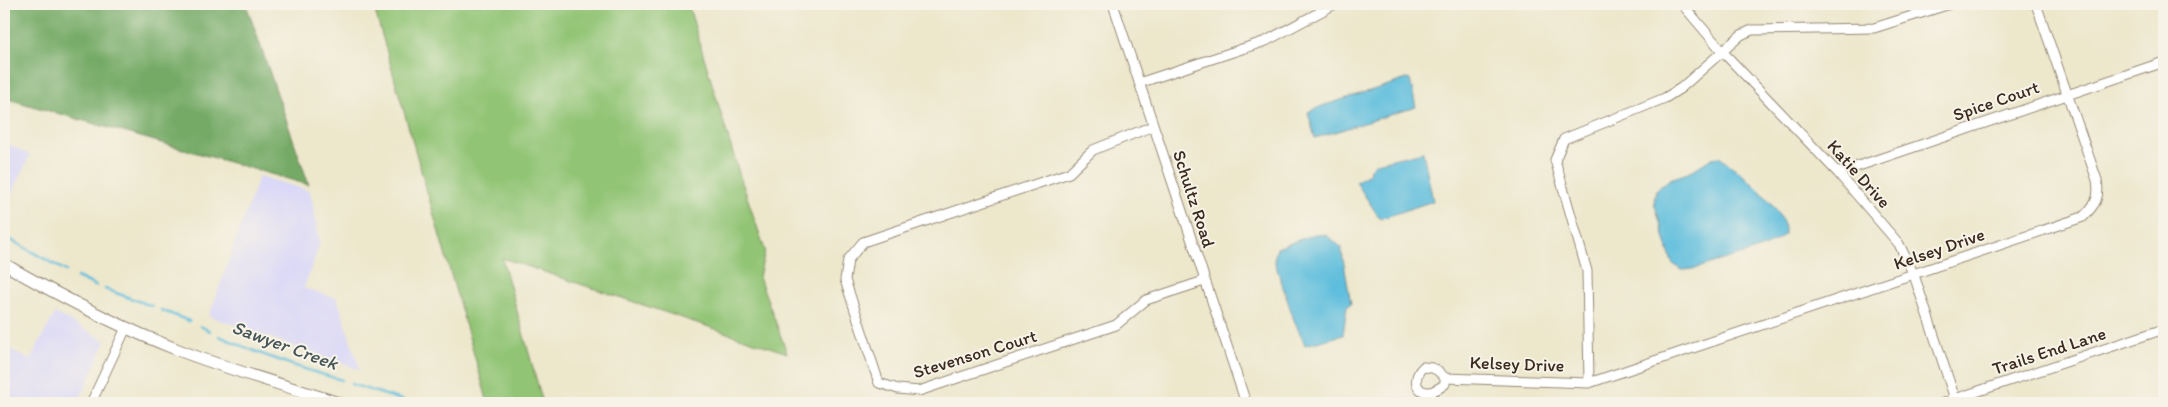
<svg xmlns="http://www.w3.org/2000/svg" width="2168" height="407" font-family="Itim,sans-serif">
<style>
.built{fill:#d9d7f8}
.green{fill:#91c475;stroke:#66774a}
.forest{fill:#74aa66;stroke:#586a42}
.water{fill:#5fbedd;stroke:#4d747e}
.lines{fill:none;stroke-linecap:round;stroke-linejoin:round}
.stream{stroke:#5fbedd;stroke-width:2.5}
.minor-casing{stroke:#948875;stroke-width:11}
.major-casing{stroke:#948875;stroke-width:13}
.minor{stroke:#fff;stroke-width:9}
.major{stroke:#fff;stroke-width:11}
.labels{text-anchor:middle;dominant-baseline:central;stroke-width:4;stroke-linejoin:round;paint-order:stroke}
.street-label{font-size:18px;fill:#3b2a1e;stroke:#f7f3e8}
.water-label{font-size:19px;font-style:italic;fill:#465657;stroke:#f7f3e8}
</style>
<rect width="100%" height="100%" fill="#f7f3e8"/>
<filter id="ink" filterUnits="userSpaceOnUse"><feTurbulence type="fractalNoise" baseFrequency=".02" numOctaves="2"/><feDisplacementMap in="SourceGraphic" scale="10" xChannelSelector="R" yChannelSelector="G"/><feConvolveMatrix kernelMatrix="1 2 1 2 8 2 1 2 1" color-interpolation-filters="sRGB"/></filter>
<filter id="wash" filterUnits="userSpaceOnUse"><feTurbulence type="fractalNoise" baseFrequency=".0096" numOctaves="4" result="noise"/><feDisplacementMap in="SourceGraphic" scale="20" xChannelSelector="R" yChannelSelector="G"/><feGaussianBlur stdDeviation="1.12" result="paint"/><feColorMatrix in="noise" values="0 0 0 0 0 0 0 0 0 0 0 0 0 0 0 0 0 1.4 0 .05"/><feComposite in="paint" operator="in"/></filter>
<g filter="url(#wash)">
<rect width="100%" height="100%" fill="#ede7cc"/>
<path class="built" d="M 4,142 L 30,155 L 4,212 Z
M 259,176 L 310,191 L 320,243 L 304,288 L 337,298 L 360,370 L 209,316 Z
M 55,313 L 106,341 L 78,403 L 4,403 L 4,346 L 30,360 Z"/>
<path class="green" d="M 373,4 L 688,4 L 739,173 L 765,250 L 759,277 L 787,353 L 502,258 L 543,403 L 488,403 Z"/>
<path class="forest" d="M 11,4 L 246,4 L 309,185 L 4,98 L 4,23 Z"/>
<path class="water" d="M 1407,79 L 1410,80 L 1416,107 L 1315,138 L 1308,112 L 1322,106 Z
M 1423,152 L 1433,201 L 1380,219 L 1356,182 L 1369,174 L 1370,169 L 1376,163 Z
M 1719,157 C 1739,170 1787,209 1785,234 C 1766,250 1742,254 1719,261 C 1706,265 1695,270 1681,270 L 1672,263 L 1654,202 L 1656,190 L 1670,179 L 1688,173 L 1712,158 Z
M 1315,234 L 1326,235 L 1341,247 L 1351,304 L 1347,306 L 1343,335 L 1305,345 L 1294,320 L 1274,260 L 1277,248 Z"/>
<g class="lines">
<path class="stream" d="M 4,236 L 66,271
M 77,277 L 96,286
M 105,289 L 152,306
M 161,310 L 189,321
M 200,326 L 210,331
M 219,336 C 259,354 300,369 342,380
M 351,384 L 411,403"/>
</g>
</g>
<g filter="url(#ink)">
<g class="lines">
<g class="minor-casing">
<path id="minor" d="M 1113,4 L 1246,403
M 1682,4 L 1722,51 L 1838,173 L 1899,244 L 1914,275 L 1955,399
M 1139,83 L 1266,41 L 1335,4
M 1153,126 L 1093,150 L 1069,173 L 863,242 L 848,260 L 845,280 L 879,383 L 898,389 L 919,391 L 1116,325 L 1146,300 L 1204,281
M 1838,173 L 2164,62
M 1445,378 L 1445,384 C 1441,387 1435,391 1430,392 C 1414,393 1413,376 1423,367 C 1434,367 1438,370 1445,378 L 1589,383 L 2083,217 C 2096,204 2100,198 2097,180 L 2036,4
M 1589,383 L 1587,271 L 1555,160 L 1564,139 L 1665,98 L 1681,88 L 1741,35 L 1752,30 L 1874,28 L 1950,4
M 91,403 L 126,328
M 1943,403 L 2164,329"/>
</g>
<g class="major-casing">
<path id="major" d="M 4,264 C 61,297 119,327 181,351 C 233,371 287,386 339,403"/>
</g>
<use href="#minor" class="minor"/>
<use href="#major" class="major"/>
</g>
</g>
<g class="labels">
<g class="street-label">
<text transform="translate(1996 101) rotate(-19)">Spice Court</text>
<text transform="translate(1859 174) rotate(48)">Katie Drive</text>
<text transform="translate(1194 199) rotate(72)">Schultz Road</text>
<text transform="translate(1939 249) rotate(-19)">Kelsey Drive</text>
<text transform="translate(2049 351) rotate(-18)">Trails End Lane</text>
<text transform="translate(975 354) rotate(-17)">Stevenson Court</text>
<text transform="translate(1517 364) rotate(2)">Kelsey Drive</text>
</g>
<g class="water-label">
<text transform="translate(285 345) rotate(20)">Sawyer Creek</text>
</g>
</g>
<rect width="2168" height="407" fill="none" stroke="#f7f3e8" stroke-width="20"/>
</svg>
